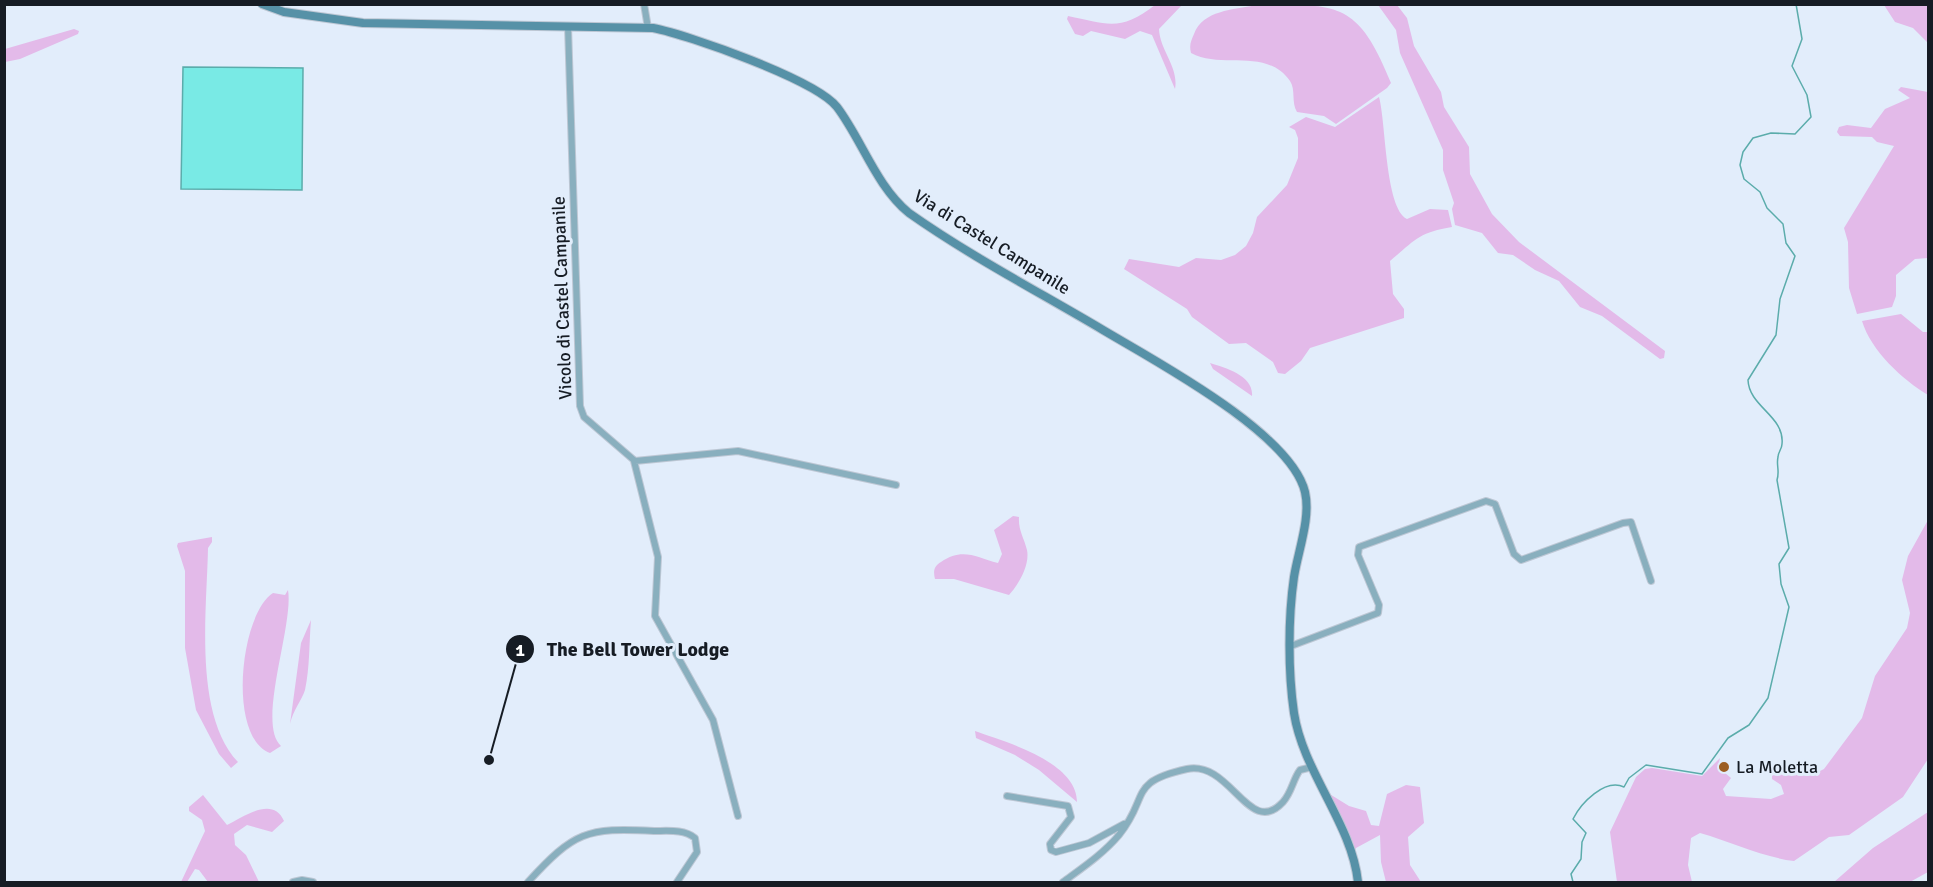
<svg xmlns="http://www.w3.org/2000/svg" width="1933" height="887" font-family="Signika,sans-serif">
<style>
.green{fill:#e3bae9}
.water{fill:#79eae5;stroke:#5bacab;stroke-width:1.5}
.lines{fill:none;stroke-linecap:round;stroke-linejoin:round}
.stream{stroke:#5bacab;stroke-width:1.5}
.street-casing{stroke:#bdc7d4;stroke-width:8}
.secondary-casing{stroke:#bdc7d4;stroke-width:10}
.street{stroke:#89afbe;stroke-width:6}
.secondary{stroke:#5691a7;stroke-width:8}
.poi-dot{fill:#9c5e23;stroke:#e2edfb;stroke-width:2}
.labels{text-anchor:middle;dominant-baseline:central;stroke-width:6;stroke-linejoin:round;paint-order:stroke}
.street-label{font-size:18px;fill:#161c24;stroke:#e2edfb}
.poi-label{font-size:18px;fill:#161c24;stroke:#e2edfb;text-anchor:start}
.leader{fill:none;stroke:#161c24;stroke-width:2}
.callout-dot{fill:#161c24;stroke:#e2edfb;stroke-width:2}
.mark-label{font-size:18px;text-anchor:middle;font-weight:bold;fill:#fff}
.callout-label{font-size:20px;text-anchor:middle;font-weight:bold;fill:#161c24;stroke:#e2edfb;stroke-width:6;stroke-linejoin:round;paint-order:stroke}
</style>
<rect width="100%" height="100%" fill="#e2edfb"/>
<path class="green" d="M 1155,5 L 1182,5 L 1159,29 C 1160,51 1179,67 1175,89 L 1152,35 L 1140,31 L 1125,39 L 1091,31 L 1083,36 L 1075,34 L 1067,19 L 1068,16 C 1107,24 1121,32 1155,5 Z
M 1256,5 C 1338,4 1358,1 1391,83 L 1387,88 L 1336,124 L 1324,116 L 1297,112 C 1291,102 1296,90 1290,81 C 1266,47 1223,70 1191,53 C 1189,45 1191,41 1194,34 C 1203,10 1233,10 1256,5 Z
M 1378,5 L 1397,5 L 1407,18 L 1414,46 L 1441,92 L 1444,107 L 1469,147 L 1470,174 L 1492,214 L 1519,242 L 1665,351 L 1664,358 L 1660,359 L 1602,316 L 1580,307 L 1559,281 L 1535,270 L 1513,255 L 1498,253 L 1482,233 L 1455,225 L 1452,209 L 1454,203 L 1443,170 L 1443,150 L 1400,53 L 1396,30 Z
M 1884,5 L 1928,5 L 1928,43 L 1913,28 L 1895,22 Z
M 74,29 L 79,31 L 78,34 L 20,59 L 5,62 L 5,49 Z
M 1901,87 L 1928,92 L 1928,258 L 1915,259 L 1896,275 L 1896,296 L 1892,307 L 1857,314 L 1849,288 L 1848,242 L 1844,228 L 1894,146 L 1877,142 L 1872,137 L 1840,136 L 1837,132 L 1839,127 L 1847,125 L 1871,128 L 1885,109 L 1910,98 L 1898,90 Z
M 1379,97 C 1386,122 1385,208 1407,219 L 1430,209 L 1448,210 L 1452,227 C 1419,232 1414,241 1390,261 L 1393,294 L 1404,309 L 1404,318 L 1310,348 L 1301,361 L 1285,374 L 1278,373 L 1273,362 L 1246,343 L 1229,344 L 1192,317 L 1187,309 L 1124,269 L 1129,259 L 1179,267 L 1196,258 L 1221,260 L 1235,255 L 1246,246 L 1253,233 L 1257,217 L 1287,185 L 1298,158 L 1298,138 L 1295,130 L 1289,127 L 1306,117 L 1335,127 Z
M 1901,314 L 1923,332 L 1928,332 L 1928,395 C 1903,380 1871,351 1862,321 Z
M 1210,363 C 1226,368 1254,376 1252,396 L 1213,369 Z
M 1013,516 L 1019,517 C 1018,530 1024,538 1027,550 C 1030,565 1019,584 1009,595 L 954,579 L 935,579 C 933,571 934,566 941,562 C 962,547 976,557 998,563 L 1002,554 L 994,530 Z
M 1928,520 L 1928,759 L 1903,797 L 1849,835 L 1829,837 L 1794,861 C 1762,857 1732,842 1700,833 L 1691,838 L 1688,865 L 1692,882 L 1617,882 L 1610,832 L 1636,777 L 1645,769 L 1652,768 L 1702,776 L 1720,758 L 1718,767 L 1731,778 L 1723,789 L 1726,796 L 1771,799 L 1784,794 L 1781,785 L 1772,779 L 1772,774 L 1816,773 L 1824,769 L 1862,718 L 1875,676 L 1907,628 L 1910,613 L 1902,580 L 1908,556 Z
M 212,537 L 212,542 L 208,548 C 207,609 193,714 238,762 L 231,768 L 219,754 L 196,710 L 185,648 L 185,571 L 177,546 L 178,543 Z
M 288,590 C 294,625 256,724 281,746 L 270,753 C 227,737 240,614 273,593 L 285,595 Z
M 311,620 C 309,643 310,667 305,690 C 302,700 293,710 290,724 L 301,643 Z
M 975,731 C 1006,742 1077,762 1077,802 L 1039,770 L 1015,755 L 976,738 Z
M 1406,785 L 1420,787 L 1424,823 L 1408,837 L 1410,865 L 1421,882 L 1386,882 L 1381,862 L 1380,835 L 1356,848 L 1353,852 L 1328,793 L 1349,806 L 1366,811 L 1371,825 L 1379,826 L 1387,794 Z
M 203,795 L 227,825 C 243,817 273,795 284,821 L 272,832 L 247,825 L 234,834 L 235,845 L 246,855 L 259,882 L 208,882 L 199,870 L 195,869 L 187,882 L 181,882 L 205,831 L 202,820 L 189,811 L 189,807 Z
M 1928,812 L 1928,872 L 1910,882 L 1834,882 L 1873,848 Z"/>
<path class="water" d="M 183,67 L 303,68 L 302,190 L 181,189 Z"/>
<g class="lines">
<path class="stream" d="M 1573,882 L 1571,874 L 1581,859 L 1582,842 L 1586,833 L 1573,819 C 1581,803 1605,778 1624,787 L 1629,778 L 1646,765 L 1702,774 L 1728,738 L 1749,725 L 1768,698 L 1789,607 L 1781,584 L 1779,564 L 1789,548 L 1777,480 C 1780,471 1776,465 1778,457 C 1778,452 1782,449 1782,444 C 1785,416 1749,407 1748,380 L 1776,335 L 1780,299 L 1795,256 L 1786,243 L 1783,224 L 1767,208 L 1760,192 L 1744,179 L 1740,165 L 1743,152 L 1753,138 L 1771,133 L 1795,134 L 1811,117 L 1807,95 L 1792,66 L 1802,39 L 1796,4"/>
<g class="street-casing">
<path id="street" d="M 644,4 L 648,28
M 568,26 L 580,406 L 584,417 L 635,461 L 738,451 L 896,485
M 634,461 L 658,557 L 655,616 L 713,720 L 738,816
M 1291,646 L 1378,613 L 1379,605 L 1358,555 L 1359,547 L 1486,501 L 1495,504 L 1514,554 L 1521,560 L 1623,523 L 1631,522 L 1651,581
M 1007,796 L 1068,806 L 1071,817 L 1050,844 L 1051,850 L 1056,852 L 1089,843 L 1124,824
M 293,882 L 302,880 L 313,882
M 528,882 C 574,832 586,827 654,831 C 668,831 684,829 695,838 L 697,852 L 677,882
M 1063,882 C 1082,868 1103,854 1119,835 C 1150,797 1127,782 1187,769 C 1231,760 1249,839 1283,802 C 1292,792 1293,779 1300,770 L 1312,767"/>
</g>
<g class="secondary-casing">
<path id="secondary" d="M 262,4 L 284,12 L 363,23 L 653,28 C 689,35 816,80 837,107 C 862,140 876,186 909,213 C 970,256 1039,292 1103,330 C 1155,361 1291,433 1305,492 C 1311,518 1298,551 1294,577 C 1288,618 1288,672 1294,713 C 1303,772 1352,824 1358,882"/>
</g>
<use href="#street" class="street"/>
<use href="#secondary" class="secondary"/>
</g>
<circle class="poi-dot" cx="1724" cy="767" r="6"/>
<g class="labels">
<g class="street-label">
<text transform="translate(992 242) rotate(32)">Via di Castel Campanile</text>
<text transform="translate(562 298) rotate(-92)">Vicolo di Castel Campanile</text>
</g>
<g class="poi-label">
<text x="1736" y="767">La Moletta</text>
</g>
</g>
<path class="leader" d="M489 760L520 649"/>
<g class="callout-dot">
<circle cx="489" cy="760" r="6"/>
<circle cx="520" cy="649" r="15"/>
</g>
<g class="mark-label">
<text x="520" y="656">1</text>
</g>
<g class="callout-label">
<text x="638" y="656">The Bell Tower Lodge</text>
</g>
<rect width="1933" height="887" fill="none" stroke="#161c24" stroke-width="12"/>
</svg>
